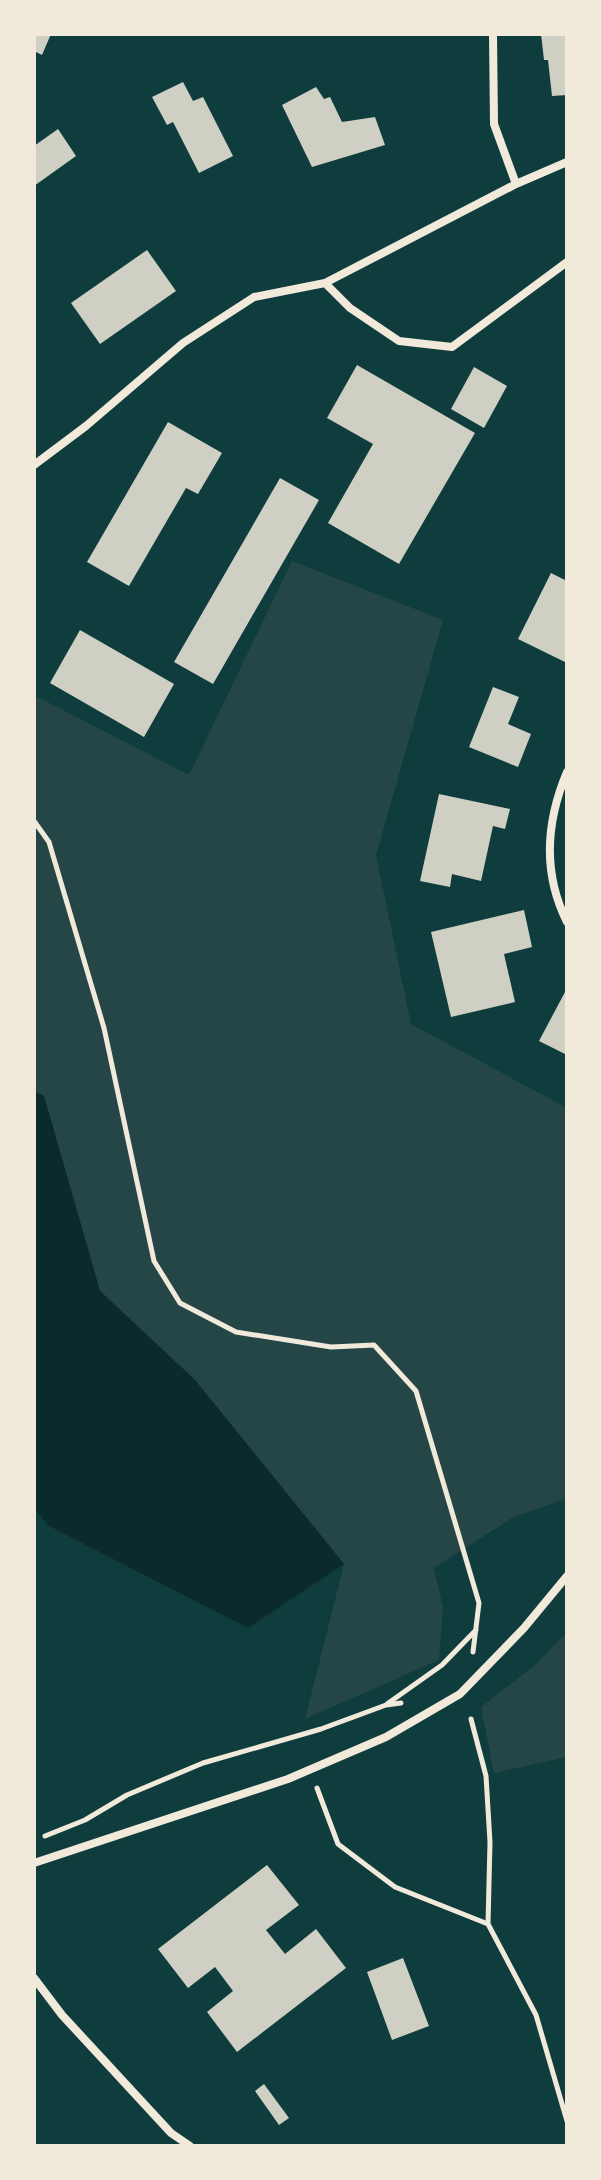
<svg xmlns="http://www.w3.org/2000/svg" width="601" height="2180" font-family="'Open Sans',sans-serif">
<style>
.green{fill:#244646}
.water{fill:#0a2a2b}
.building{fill:#cfcfc3}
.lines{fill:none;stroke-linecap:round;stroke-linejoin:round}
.path{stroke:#f1e9da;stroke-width:5}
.minor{stroke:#f1e9da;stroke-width:8}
</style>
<rect width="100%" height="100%" fill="#0f3d3e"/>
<path class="green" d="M 292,561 L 443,620 L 376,855 L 411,1024 L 567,1108 L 567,1498 L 512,1518 L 434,1568 L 443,1608 L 439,1660 L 305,1719 L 344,1564 L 195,1380 L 100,1291 L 44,1096 L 34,1091 L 34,695 L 189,775 Z
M 567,1632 L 567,1757 L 494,1773 L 481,1707 L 535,1665 Z"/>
<path class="water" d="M 34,1091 L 44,1096 L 100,1291 L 195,1380 L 344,1564 L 248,1628 L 49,1526 L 34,1508 Z"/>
<path class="building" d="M 34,34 L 51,34 L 42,55 L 34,51 Z
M 541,34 L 567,34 L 567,95 L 552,96 L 548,60 L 544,60 Z
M 183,82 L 193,101 L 203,97 L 233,156 L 199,173 L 173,122 L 167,125 L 152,97 Z
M 316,87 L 324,99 L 330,97 L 342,122 L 375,117 L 385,145 L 312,167 L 282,105 Z
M 58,129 L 76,156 L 34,186 L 34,146 Z
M 147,250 L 176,291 L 100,344 L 71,303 Z
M 357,365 L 475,433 L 399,564 L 328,523 L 373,444 L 327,418 Z
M 474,367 L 507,386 L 484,428 L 451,409 Z
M 168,422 L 222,453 L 198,494 L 186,488 L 129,586 L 87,562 Z
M 280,478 L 319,500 L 213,684 L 174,662 Z
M 551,573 L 567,581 L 567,663 L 518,639 Z
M 80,630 L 174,684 L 144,737 L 50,683 Z
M 493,687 L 519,697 L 508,724 L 531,734 L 518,767 L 469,747 Z
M 439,794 L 510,809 L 505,829 L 493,826 L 481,881 L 452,874 L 450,887 L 420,881 Z
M 524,910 L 532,947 L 504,954 L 515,1002 L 451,1017 L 431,932 Z
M 565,992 L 567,993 L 567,1055 L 539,1041 Z
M 267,1865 L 299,1905 L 266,1930 L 285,1954 L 316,1929 L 346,1968 L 237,2052 L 207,2012 L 233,1991 L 215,1967 L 188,1988 L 158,1949 Z
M 403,1958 L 429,2026 L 392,2040 L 367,1972 Z
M 264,2084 L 289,2118 L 279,2125 L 255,2091 Z"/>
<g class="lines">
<path class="path" d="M 34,821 L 49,842 L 104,1028 L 154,1261 L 180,1303 L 236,1332 L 331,1347 L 374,1345 L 416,1391 L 479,1603 L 473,1652
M 387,1704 L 442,1665 L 476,1630
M 471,1719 L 486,1776 L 490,1842 L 488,1924 L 536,2015 L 567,2121
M 317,1788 L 338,1844 L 395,1887 L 488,1924
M 45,1836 L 85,1820 L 127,1795 L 203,1763 L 321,1729 L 386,1705 L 401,1703"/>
<path class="minor" d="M 493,34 L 494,124 L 516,184
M 325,283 L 350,308 L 399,341 L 452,347 L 567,262
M 34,465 L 86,426 L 183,343 L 254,297 L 325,283 L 516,184 L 567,162
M 567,772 C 546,822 542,872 567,922
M 34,1863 L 288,1779 L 386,1737 L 460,1694 L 524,1628 L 567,1576
M 34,1978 L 62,2015 L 171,2133 L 190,2146"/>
</g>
<rect width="601" height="2180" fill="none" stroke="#f1e9da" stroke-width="72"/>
</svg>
